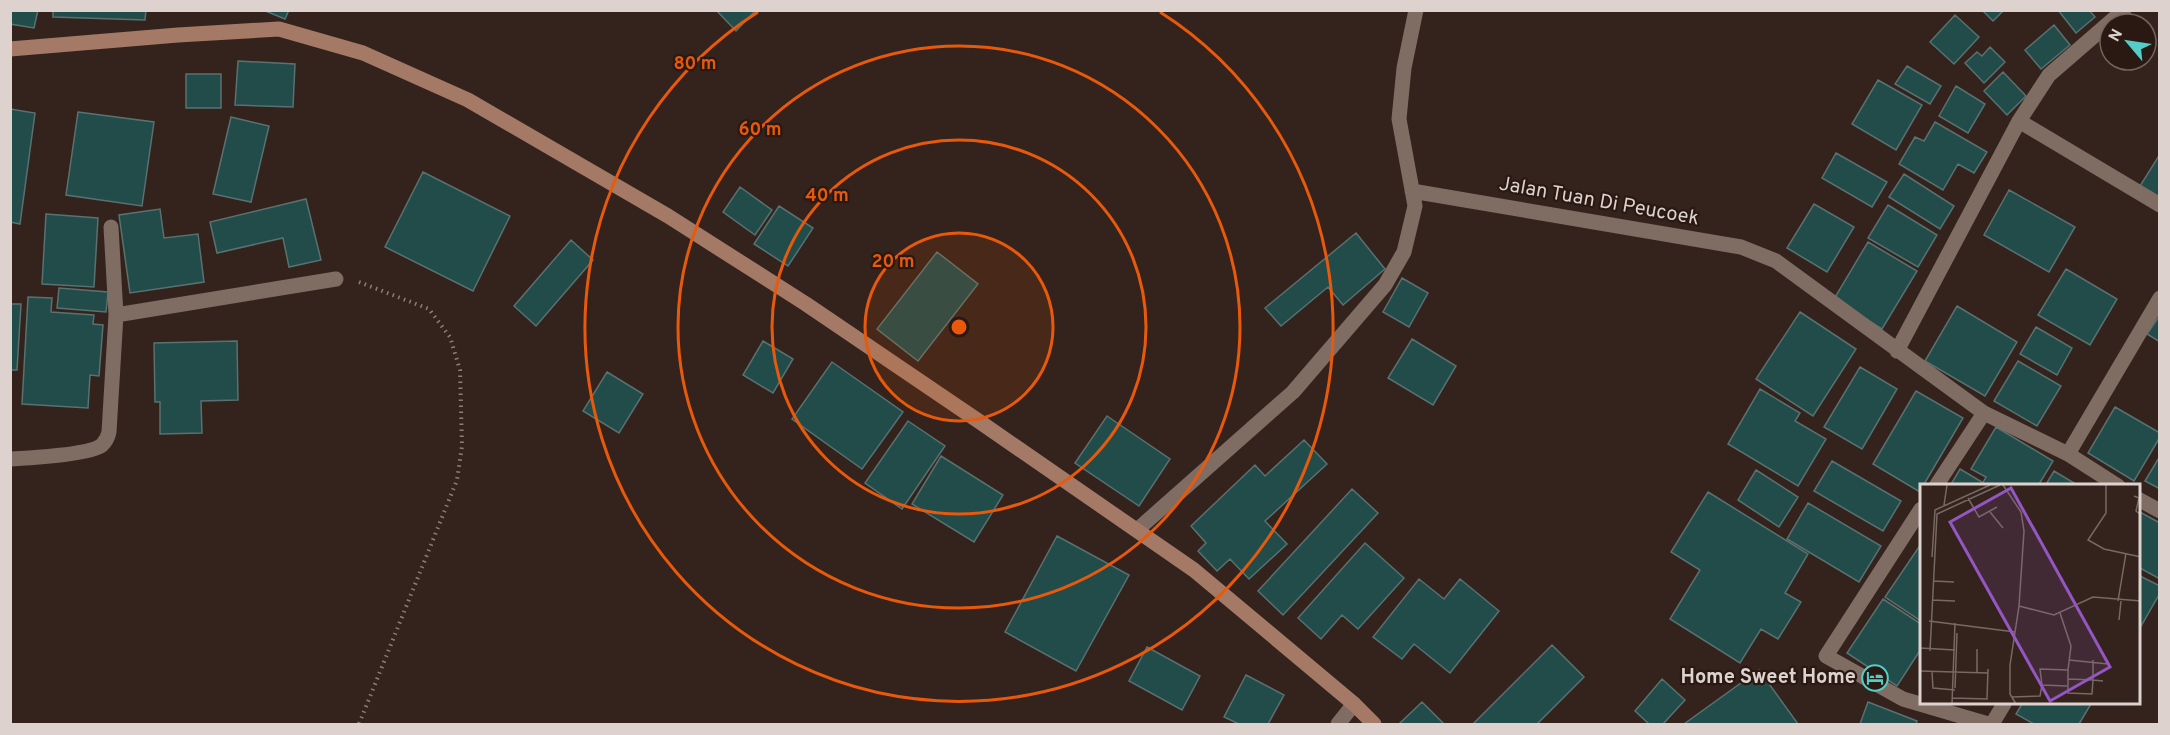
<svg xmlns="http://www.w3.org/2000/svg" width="2170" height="735" font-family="Overpass,sans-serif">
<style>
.building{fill:#224c4a;stroke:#597170;stroke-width:1.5}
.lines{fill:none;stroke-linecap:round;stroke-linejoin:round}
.path{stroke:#8b7e78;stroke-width:4;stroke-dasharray:1.5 4.5;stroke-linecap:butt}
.street{stroke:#7f6c63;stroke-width:15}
.secondary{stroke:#a47a67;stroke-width:15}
.ring{fill:none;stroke:#e8590c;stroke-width:3}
.labels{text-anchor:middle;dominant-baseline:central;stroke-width:4.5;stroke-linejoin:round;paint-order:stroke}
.street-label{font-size:20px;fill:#ddd2cd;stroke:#291912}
.poi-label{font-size:20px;font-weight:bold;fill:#ddd2cd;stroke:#291912;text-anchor:end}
.inset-road{fill:none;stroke:#776963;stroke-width:1.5}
.view{fill:#9456c2;fill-opacity:0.15;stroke:#9456c2;stroke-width:3}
.inset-edge{fill:none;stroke:#ddd2cd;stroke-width:3}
.centre{fill:#e8590c;stroke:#291912;stroke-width:3}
.ring-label{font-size:18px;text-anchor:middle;font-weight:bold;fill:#e8590c;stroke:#291912;stroke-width:4.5;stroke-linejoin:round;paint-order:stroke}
</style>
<rect width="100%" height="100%" fill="#33231c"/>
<path class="building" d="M 10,10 L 38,10 L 34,28 L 10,24 Z
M 53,10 L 146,10 L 145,20 L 53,17 Z
M 263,10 L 289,10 L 285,19 Z
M 716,10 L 756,10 L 736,31 Z
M 1982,10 L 2004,10 L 1993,21 Z
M 2058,10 L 2089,10 L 2095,17 L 2076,33 Z
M 1955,15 L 1979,37 L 1954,64 L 1930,42 Z
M 2054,25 L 2070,45 L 2041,69 L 2025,50 Z
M 1990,47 L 2005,62 L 1984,83 L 1965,63 L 1977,52 L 1982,56 Z
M 238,61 L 295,64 L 293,107 L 235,105 Z
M 1907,66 L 1941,86 L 1930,104 L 1895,84 Z
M 2003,72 L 2026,96 L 2007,115 L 1984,91 Z
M 186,74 L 221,74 L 221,108 L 186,108 Z
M 1878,80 L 1922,105 L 1896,150 L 1852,124 Z
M 1956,86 L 1985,104 L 1968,133 L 1939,116 Z
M 10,109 L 35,113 L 20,224 L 10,222 Z
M 78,112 L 154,122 L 142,206 L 66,195 Z
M 231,117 L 269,126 L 251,202 L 213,194 Z
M 1935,122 L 1987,152 L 1974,173 L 1958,164 L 1943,190 L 1899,164 L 1915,137 L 1924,141 Z
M 1836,153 L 1887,182 L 1872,207 L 1822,178 Z
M 2160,154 L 2160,198 L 2140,186 Z
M 423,172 L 510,216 L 473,291 L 385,247 Z
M 1904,174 L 1954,206 L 1940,229 L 1889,197 Z
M 740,187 L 772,210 L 755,235 L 723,212 Z
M 2009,190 L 2075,227 L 2049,272 L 1984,235 Z
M 306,199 L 321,260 L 289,267 L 283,238 L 217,253 L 210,222 Z
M 1814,204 L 1854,227 L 1827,272 L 1787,248 Z
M 1888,205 L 1937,235 L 1918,267 L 1868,238 Z
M 779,206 L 813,228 L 788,266 L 754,244 Z
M 160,209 L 164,238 L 198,234 L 204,282 L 130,293 L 119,215 Z
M 46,214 L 98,218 L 94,287 L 42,284 Z
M 1356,233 L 1385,269 L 1343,305 L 1328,287 L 1281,326 L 1265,308 Z
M 571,240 L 593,260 L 536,326 L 514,306 Z
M 1868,242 L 1917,271 L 1882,329 L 1834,299 Z
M 937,252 L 978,284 L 918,361 L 877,329 Z
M 2066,269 L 2117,299 L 2090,345 L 2038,315 Z
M 1402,278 L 1428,293 L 1409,327 L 1383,312 Z
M 59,288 L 108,292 L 106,312 L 57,308 Z
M 28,297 L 52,298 L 51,312 L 94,315 L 93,324 L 103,325 L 99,376 L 90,375 L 88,408 L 22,404 Z
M 10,304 L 21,304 L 17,370 L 10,370 Z
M 1957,306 L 2017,342 L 1985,396 L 1925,361 Z
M 1800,312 L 1856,349 L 1813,416 L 1756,379 Z
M 2160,315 L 2160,342 L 2147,334 Z
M 2036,327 L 2072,348 L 2057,375 L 2020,354 Z
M 1412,339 L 1456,366 L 1433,405 L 1388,378 Z
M 237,341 L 238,400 L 201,401 L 202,433 L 160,434 L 160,402 L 155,402 L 154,343 Z
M 763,341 L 793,359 L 773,393 L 743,375 Z
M 2018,361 L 2061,386 L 2037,426 L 1994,401 Z
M 832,362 L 903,412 L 862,469 L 792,419 Z
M 1860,367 L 1897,389 L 1862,449 L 1824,427 Z
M 607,372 L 643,394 L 619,433 L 583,411 Z
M 1760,389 L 1800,413 L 1795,421 L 1826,439 L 1798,486 L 1728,444 Z
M 1916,391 L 1963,418 L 1923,486 L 1921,486 L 1920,492 L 1873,464 Z
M 2115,407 L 2160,433 L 2160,437 L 2134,481 L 2088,453 Z
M 1107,416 L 1170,459 L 1139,506 L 1075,463 Z
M 908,421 L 945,446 L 902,509 L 865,483 Z
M 1996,427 L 2053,461 L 2038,486 L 1981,486 L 1986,477 L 1971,469 Z
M 1304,440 L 1327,464 L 1265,521 L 1287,544 L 1249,579 L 1230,559 L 1217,571 L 1198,551 L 1206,543 L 1191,526 L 1255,465 L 1265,476 Z
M 941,456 L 1003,495 L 974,542 L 912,504 Z
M 2160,456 L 2160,489 L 2145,481 Z
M 1832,461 L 1901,501 L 1883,531 L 1814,491 Z
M 1960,469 L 1982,482 L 1980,486 L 1950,486 Z
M 1756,470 L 1798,497 L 1779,527 L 1738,500 Z
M 2054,471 L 2079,486 L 2045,486 Z
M 1352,489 L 1378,513 L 1283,615 L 1258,591 Z
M 1708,492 L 1808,554 L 1785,593 L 1801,602 L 1778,639 L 1761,629 L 1740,663 L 1670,619 L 1700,570 L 1671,552 Z
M 1808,503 L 1881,546 L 1859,582 L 1787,539 Z
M 2138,511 L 2160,523 L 2160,579 L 2138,567 Z
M 1057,536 L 1129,575 L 1076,671 L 1005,632 Z
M 1365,543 L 1404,578 L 1358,629 L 1342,615 L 1321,639 L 1298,618 Z
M 1921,544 L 1921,621 L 1885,597 Z
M 2138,575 L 2160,586 L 2160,593 L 2141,626 L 2138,625 Z
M 1419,579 L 1444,599 L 1460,579 L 1499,611 L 1450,673 L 1414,644 L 1402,659 L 1373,637 Z
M 1883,599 L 1921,624 L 1921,649 L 1897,686 L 1847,653 Z
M 1552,645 L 1584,677 L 1537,724 L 1473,724 Z
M 1147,647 L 1200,676 L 1182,710 L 1129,681 Z
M 1759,670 L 1798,724 L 1684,724 Z
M 1246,675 L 1284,695 L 1268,724 L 1239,724 L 1224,717 Z
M 1662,679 L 1685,700 L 1663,724 L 1649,724 L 1635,711 Z
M 1422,702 L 1444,724 L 1399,724 Z
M 1868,702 L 1917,721 L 1916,724 L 1860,724 Z
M 2022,704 L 2091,704 L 2079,724 L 2034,724 L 2016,714 Z"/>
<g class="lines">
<path class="path" d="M 359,282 L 429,309 L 450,337 L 460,370 L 462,446 L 457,480 L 359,724"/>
<path class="street" d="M 2019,121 L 2160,205
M 1412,191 L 1741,247 L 1776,261 L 1984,413 L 2068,454 L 2118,486
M 116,315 L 336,279
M 1897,351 L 2019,121 L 2049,75 L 2124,10
M 2068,454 L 2160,298
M 10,459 C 29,458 90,455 102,445 C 106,441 108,437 109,432 L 116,315 L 111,227
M 1936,486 L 1984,413
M 2138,499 L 2160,511
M 1921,509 L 1826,656 L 1903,699 L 1988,724
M 1137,530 L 1293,392 L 1385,285 L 1404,252 L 1415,206 L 1399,119 L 1404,68 L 1416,10
M 1338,724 L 1354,704
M 1992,724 L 2004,704"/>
<path class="secondary" d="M 10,49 L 178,35 L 279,29 L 363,53 L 468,100 L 668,216 L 806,304 L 980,422 L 1194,570 L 1354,704 L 1374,724"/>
</g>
<circle cx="959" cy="327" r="94" fill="#e8590c" fill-opacity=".12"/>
<g class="ring">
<circle cx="959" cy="327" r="94"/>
<circle cx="959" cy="327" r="187"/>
<circle cx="959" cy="327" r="281"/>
<path d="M1160 12A374 374 0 1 1 758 12"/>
</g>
<defs>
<g id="hotel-ring" transform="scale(1.35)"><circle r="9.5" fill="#291912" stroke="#54cdc8" stroke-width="1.5"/><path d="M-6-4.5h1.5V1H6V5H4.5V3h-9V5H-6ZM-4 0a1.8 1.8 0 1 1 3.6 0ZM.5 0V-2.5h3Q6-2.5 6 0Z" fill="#54cdc8"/></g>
</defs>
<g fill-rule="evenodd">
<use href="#hotel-ring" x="1875" y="678"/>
</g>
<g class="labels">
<g class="street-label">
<text transform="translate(1599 202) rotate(10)">Jalan Tuan Di Peucoek</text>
</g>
<g class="poi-label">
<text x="1856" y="678">Home Sweet Home</text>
</g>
</g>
<g transform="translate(1920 484)">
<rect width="220" height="220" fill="#33231c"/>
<path class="inset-road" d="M 83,1 L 101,28 L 104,47 L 99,122 L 90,181 L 90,210 L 96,220M 186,1 L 186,29 L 168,56 L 184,65 L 221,73M 214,12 L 219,14 L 216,27 L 221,31M 48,14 L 59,33 L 77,23M 24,21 L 27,1M 70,28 L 83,44M 12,73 L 15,26 L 70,1M 14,97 L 34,98M 12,116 L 35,117M 198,117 L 206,69M 99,122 L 134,131 L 173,113 L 221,117M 140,129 L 151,162 L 148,186 L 148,209 L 172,210 L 173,196 L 148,195M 199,136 L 201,117M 9,137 L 95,148M 0,164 L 35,166M 10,167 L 17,30 L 80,1M 149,176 L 188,180M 173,176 L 173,196 L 183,197M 0,187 L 68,189M 12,188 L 13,204 L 35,206M 57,188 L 57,165M 122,201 L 120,185 L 148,186M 35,204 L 37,149M 92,213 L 120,212 L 122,201 L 147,202M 32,214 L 67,215 L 68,185M 32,220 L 35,139"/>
<path class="view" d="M 91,4 L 190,183 L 130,217 L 30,38 Z"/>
<rect width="220" height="220" class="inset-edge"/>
</g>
<circle cx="959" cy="327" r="9" class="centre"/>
<g class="ring-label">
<text x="695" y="69">80 m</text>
<text x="760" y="135">60 m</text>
<text x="827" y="201">40 m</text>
<text x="893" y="267">20 m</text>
</g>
<rect width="2170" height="735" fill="none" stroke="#ddd2cd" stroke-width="24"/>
<g transform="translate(2128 42) rotate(299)"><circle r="28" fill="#291912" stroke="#71635d" stroke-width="1.5"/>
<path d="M0-4.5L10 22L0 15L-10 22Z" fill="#54cdc8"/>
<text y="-9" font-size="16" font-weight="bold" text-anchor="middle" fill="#ddd2cd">N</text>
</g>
</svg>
